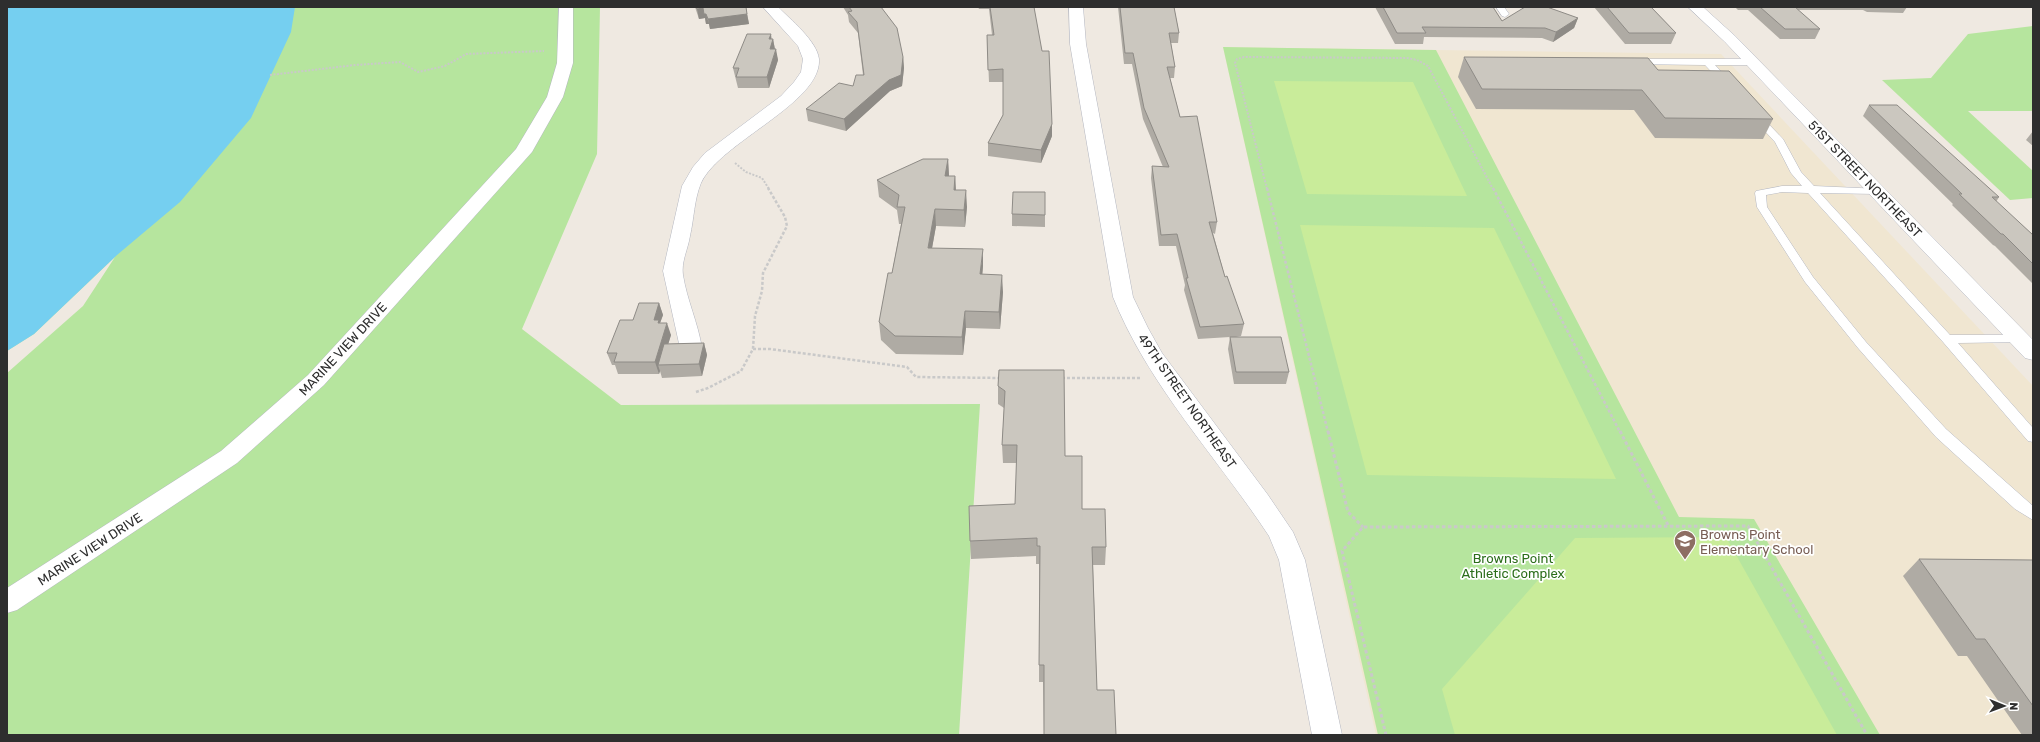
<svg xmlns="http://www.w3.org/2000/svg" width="2040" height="742" font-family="Rubik,sans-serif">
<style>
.education{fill:#f0e6d1}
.green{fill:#b6e59e}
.pitch{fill:#c9ec9a}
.water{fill:#75cff0}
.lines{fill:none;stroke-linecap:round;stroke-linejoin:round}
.lane-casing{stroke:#b4b7c1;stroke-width:1}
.street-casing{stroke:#b4b7c1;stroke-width:1}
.secondary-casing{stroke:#b4b7c1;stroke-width:1}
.path-far2{stroke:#c9c9c9;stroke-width:2;stroke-dasharray:2 1.5;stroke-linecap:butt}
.path-far1{stroke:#c9c9c9;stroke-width:2.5;stroke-dasharray:3 2;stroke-linecap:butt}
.path{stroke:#c9c9c9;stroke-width:3;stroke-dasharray:3.5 2.5;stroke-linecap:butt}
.lane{fill:#fff;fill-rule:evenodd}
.street{fill:#fff;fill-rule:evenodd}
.secondary{fill:#fff;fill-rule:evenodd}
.wall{fill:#afaba4}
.shaded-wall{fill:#8e8b86}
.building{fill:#cbc7bf;stroke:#8e8b86}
.labels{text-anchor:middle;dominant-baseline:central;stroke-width:3.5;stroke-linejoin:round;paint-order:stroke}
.street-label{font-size:13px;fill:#2e2e2e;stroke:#fff}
.education-label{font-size:13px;fill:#785e54;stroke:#fff;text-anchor:start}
.park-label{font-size:13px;fill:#2c6e1b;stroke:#fff}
</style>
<rect width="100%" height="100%" fill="#efe9e1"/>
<path class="education" d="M 1223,47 L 1721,54 L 2033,386 L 2033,735 L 1376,735 Z"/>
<path class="green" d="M 212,7 L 600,7 L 597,154 L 522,329 L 621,405 L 980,404 L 959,735 L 7,735 L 7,373 L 83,306 L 115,257 L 34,334 L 7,351 Z
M 2033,26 L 2033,111 L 1968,111 L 2033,171 L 2033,198 L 2010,200 L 1882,80 L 1931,78 L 1968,34 Z
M 1223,47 L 1436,50 L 1679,517 L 1754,519 L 1880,735 L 1378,735 Z"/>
<path class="pitch" d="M 1274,81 L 1413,82 L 1467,196 L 1307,194 Z
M 1300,225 L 1494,228 L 1616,479 L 1367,475 Z
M 1726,537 L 1837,735 L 1455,735 L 1442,689 L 1575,538 Z"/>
<path class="water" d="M 7,7 L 295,7 L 291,32 L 251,118 L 180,202 L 117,255 L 34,334 L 7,351 Z"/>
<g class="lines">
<g class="lane-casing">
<path id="lane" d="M 1496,7 L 1504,7 L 1509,14 L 1505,17 L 1502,16 Z
M 1633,59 L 1751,59 L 1756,62 L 1751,65 L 1715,65 L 1732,83 L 1727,86 L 1724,85 L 1705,65 L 1630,64 L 1628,62 Z
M 1756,113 L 1759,114 L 1783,139 L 1801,172 L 1814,186 L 1881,189 L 1882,191 L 1881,193 L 1877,194 L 1820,193 L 1950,335 L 2023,335 L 2025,338 L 2023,341 L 2019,342 L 1958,343 L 2033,428 L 2033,442 L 2028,441 L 1943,342 L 1808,193 L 1782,192 L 1766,195 L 1767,207 L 1813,277 L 1866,342 L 1946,429 L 2033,506 L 2033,520 L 2015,509 L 1936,437 L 1858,348 L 1805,282 L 1757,207 L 1755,193 L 1756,191 L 1782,186 L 1802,186 L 1791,173 L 1775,142 L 1751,116 Z"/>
</g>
<g class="street-casing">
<path id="street" d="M 763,7 L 778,7 C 790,19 817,41 819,59 C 822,103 720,142 701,183 C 694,200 694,219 690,236 C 688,249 681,262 683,275 C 687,300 698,323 702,348 L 699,353 L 691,355 L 683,353 L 680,348 L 663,271 L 682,186 L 693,167 L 705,153 L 781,96 L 794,82 L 801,72 L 803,59 L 798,46 Z
M 1069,7 L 1083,7 L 1086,44 L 1133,297 L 1148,328 L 1162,353 L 1268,495 L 1293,532 L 1305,560 L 1342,735 L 1312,735 L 1279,560 L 1269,536 C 1217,457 1148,385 1113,297 L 1070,44 Z"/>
</g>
<g class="secondary-casing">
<path id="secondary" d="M 559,7 L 573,7 L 573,63 L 563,97 L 532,152 L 324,385 L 237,463 L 17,610 L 7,613 L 7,588 L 221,451 L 308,375 L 516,149 L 547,97 L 557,63 Z
M 1688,7 L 1703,7 L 1735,36 L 2033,340 L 2033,360 L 2025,358 L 1725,42 Z"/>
</g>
<path class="path-far2" d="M 270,75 L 355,65 L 400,62 L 418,72 L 445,66 L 466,54 L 544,51
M 735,163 L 746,172 L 762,178 L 769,189
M 1267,189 L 1235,63 L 1237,59 L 1244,57 L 1407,58 L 1417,60 L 1428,66 L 1493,189"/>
<path class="path-far1" d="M 1267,188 L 1328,432
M 1493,188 L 1620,432
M 753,349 L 770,349 L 907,367 L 916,377 L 1001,378
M 1062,378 L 1141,378
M 696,392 L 708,388 L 741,371 L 753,349 L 755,316 L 762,291 L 763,273 L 787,226 L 785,217 L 768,188"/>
<path class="path" d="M 1328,431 L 1348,512 L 1363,527
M 1620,431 L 1669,527
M 1386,735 L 1342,551 L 1363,527 L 1748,526 L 1867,735"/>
<use href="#lane" class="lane"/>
<use href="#street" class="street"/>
<use href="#secondary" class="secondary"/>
</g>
<path class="wall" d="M 695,7 L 746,7 L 749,24 L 710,29 L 709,24 L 706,24 L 705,18 L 699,19 Z
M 843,7 L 881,7 L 903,57 L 904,68 L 902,86 L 890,91 L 846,131 L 808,121 L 806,109 L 853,86 L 863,75 L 858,33 L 849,22 L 848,15 Z
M 978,7 L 1034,7 L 1052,124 L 1052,136 L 1041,163 L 988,156 L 988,143 L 1003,115 L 1003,82 L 989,82 L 987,35 L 992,35 L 989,9 L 979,9 Z
M 1118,7 L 1174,7 L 1179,33 L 1178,43 L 1171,43 L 1175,67 L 1174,78 L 1170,78 L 1180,117 L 1217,222 L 1215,234 L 1213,233 L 1225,277 L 1244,324 L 1241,336 L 1236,337 L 1289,372 L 1286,384 L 1234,384 L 1228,349 L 1230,337 L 1198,339 L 1184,290 L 1185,285 L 1176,246 L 1159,246 L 1151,178 L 1152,166 L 1163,167 L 1143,119 L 1132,64 L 1124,64 Z
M 1375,7 L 1493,7 L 1502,21 L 1578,18 L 1574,28 L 1553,42 L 1542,38 L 1424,37 L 1423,44 L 1395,44 Z
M 1594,7 L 1651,7 L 1676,33 L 1671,44 L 1625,44 Z
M 1735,7 L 1907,7 L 1903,13 L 1867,12 L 1863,10 L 1798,10 L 1820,29 L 1815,39 L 1780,39 L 1748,10 L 1738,10 Z
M 771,39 L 773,39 L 775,49 L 778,60 L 769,88 L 738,88 L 733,68 Z
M 1464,57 L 1658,70 L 1773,119 L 1763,139 L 1655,138 L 1634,110 L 1476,109 L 1458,77 Z
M 1869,105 L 1999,197 L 1996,202 L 2033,235 L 2033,284 L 1995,246 L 1993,245 L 1952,205 L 1953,204 L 1863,116 Z
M 2033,131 L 2033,146 L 2026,140 Z
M 948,159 L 949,176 L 955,176 L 956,190 L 967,207 L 965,227 L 936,226 L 932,248 L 983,266 L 982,274 L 1003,292 L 1000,329 L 966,328 L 963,355 L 896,354 L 881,340 L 879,322 L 892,273 L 901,224 L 899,224 L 897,210 L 879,197 L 877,180 Z
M 1045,192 L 1045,227 L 1012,226 L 1012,214 Z
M 659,303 L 663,315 L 660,323 L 671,335 L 668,344 L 704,343 L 707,355 L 702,376 L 662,378 L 660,371 L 659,374 L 618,374 L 615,365 L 612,365 L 607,353 L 633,320 Z
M 999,370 L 1065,456 L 1082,509 L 1106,547 L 1105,565 L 1093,565 L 1097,690 L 1116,735 L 1044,735 L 1043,682 L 1039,682 L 1039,564 L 1036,564 L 1036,556 L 971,559 L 970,541 L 1015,504 L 1017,463 L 1003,463 L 1002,445 L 1004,408 L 998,404 L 998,386 Z
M 1919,559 L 2033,560 L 2033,735 L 2022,735 L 1967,656 L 1958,656 L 1903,576 Z"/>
<path class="shaded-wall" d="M 703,8 L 706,14 L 709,24 L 706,24 L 705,18 L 699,19 L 697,9 Z
M 747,14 L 749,24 L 710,29 L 708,19 Z
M 1578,18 L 1574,28 L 1553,42 L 1556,32 Z
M 771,34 L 772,43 L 773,39 L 775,50 L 772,60 L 769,39 Z
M 776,49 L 778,60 L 769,88 L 767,77 Z
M 903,57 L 904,68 L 902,86 L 890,91 L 846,131 L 844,119 Z
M 1052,124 L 1052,136 L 1041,163 L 1041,150 Z
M 948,159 L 949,176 L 945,176 Z
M 955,176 L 956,193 L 954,190 Z
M 966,190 L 967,207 L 965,227 L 964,210 Z
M 935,209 L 936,226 L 929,265 L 928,248 Z
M 983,249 L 983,266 L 981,292 L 980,274 Z
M 1002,275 L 1003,292 L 1000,329 L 999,312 Z
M 659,303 L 663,315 L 660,323 L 663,332 L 654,320 Z
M 965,311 L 966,328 L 963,355 L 962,337 Z
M 667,323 L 671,335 L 662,365 L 658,365 L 660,371 L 659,374 L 655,362 Z
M 704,343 L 707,355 L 702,376 L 699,364 Z"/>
<path class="building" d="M 696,7 L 746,7 L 747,14 L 708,19 L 706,14 L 704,14 L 703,8 L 697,9 Z
M 849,7 L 881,7 L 897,28 L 903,57 L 901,75 L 889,80 L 844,119 L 806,109 L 839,83 L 853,86 L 856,75 L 864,75 L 857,22 L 848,12 L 852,11 Z
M 990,7 L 1034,7 L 1042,51 L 1049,51 L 1052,124 L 1041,150 L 988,143 L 1003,115 L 1003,69 L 988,70 L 987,35 L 994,35 Z
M 1120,7 L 1174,7 L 1179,33 L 1169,33 L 1175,67 L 1167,67 L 1180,117 L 1197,116 L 1217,222 L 1209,222 L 1225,277 L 1227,276 L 1244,324 L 1200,327 L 1186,278 L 1188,278 L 1177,234 L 1161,235 L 1152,166 L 1169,167 L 1144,108 L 1133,53 L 1125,53 Z
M 1383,7 L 1493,7 L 1502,21 L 1525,7 L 1547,7 L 1578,18 L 1556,32 L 1545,28 L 1422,27 L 1426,33 L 1397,33 Z
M 1607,7 L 1651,7 L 1676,33 L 1629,33 Z
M 1760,7 L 1795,7 L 1820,29 L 1785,29 Z
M 747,34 L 771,34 L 769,39 L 773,39 L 770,49 L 776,49 L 767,77 L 736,77 L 739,68 L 733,68 Z
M 1464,57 L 1648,58 L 1658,70 L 1729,71 L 1773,119 L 1665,118 L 1642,90 L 1482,89 Z
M 1869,105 L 1897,105 L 1999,197 L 1992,197 L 2033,235 L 2033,264 L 2003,234 L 2001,234 L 1959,194 L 1962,194 Z
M 923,159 L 948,159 L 945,176 L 955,176 L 954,190 L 966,190 L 964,210 L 935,209 L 928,248 L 983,249 L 980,274 L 1002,275 L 999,312 L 965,311 L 962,337 L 895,336 L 879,322 L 888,273 L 892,273 L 905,207 L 897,207 L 899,195 L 877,180 Z
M 1013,192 L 1045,192 L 1045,215 L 1012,214 Z
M 639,303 L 659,303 L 654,320 L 659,320 L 658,323 L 667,323 L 655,362 L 614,362 L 617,353 L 607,353 L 620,320 L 633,320 Z
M 1230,337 L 1281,337 L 1289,372 L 1236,372 Z
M 704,343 L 699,364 L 658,365 L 664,344 Z
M 999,370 L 1064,370 L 1065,456 L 1082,456 L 1082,509 L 1105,509 L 1106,547 L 1092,547 L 1097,690 L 1114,690 L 1116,735 L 1044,735 L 1044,665 L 1039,665 L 1040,546 L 1037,546 L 1037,538 L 970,541 L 969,506 L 1015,504 L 1017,445 L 1002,445 L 1005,391 L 998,386 Z
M 1919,559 L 2033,560 L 2033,706 L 1985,639 L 1976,639 Z"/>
<defs>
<g id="school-pin" transform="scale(1.15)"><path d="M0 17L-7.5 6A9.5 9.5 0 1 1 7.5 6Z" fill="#8d6e63" stroke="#fff"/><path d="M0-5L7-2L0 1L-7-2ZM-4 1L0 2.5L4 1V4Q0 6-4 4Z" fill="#fff"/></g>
</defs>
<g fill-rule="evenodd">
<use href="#school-pin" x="1685" y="541"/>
</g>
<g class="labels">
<g class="street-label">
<text transform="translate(1865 179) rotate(46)">51ST STREET NORTHEAST</text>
<text transform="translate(343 349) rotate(-47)">MARINE VIEW DRIVE</text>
<text transform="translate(1187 401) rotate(55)">49TH STREET NORTHEAST</text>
<text transform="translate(90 549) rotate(-33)">MARINE VIEW DRIVE</text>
</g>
<g class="education-label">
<text x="1700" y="534">Browns Point<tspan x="1700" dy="15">Elementary School</tspan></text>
</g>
<g class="park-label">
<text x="1513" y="558">Browns Point<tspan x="1513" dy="15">Athletic Complex</tspan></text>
</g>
</g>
<rect width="2040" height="742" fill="none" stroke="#2e2e2e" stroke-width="16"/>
<g transform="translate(2004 706) rotate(91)" stroke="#ffffff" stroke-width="3" paint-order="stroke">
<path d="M0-3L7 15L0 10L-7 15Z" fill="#2e2e2e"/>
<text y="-6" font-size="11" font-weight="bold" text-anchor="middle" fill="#2e2e2e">N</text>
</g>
</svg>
